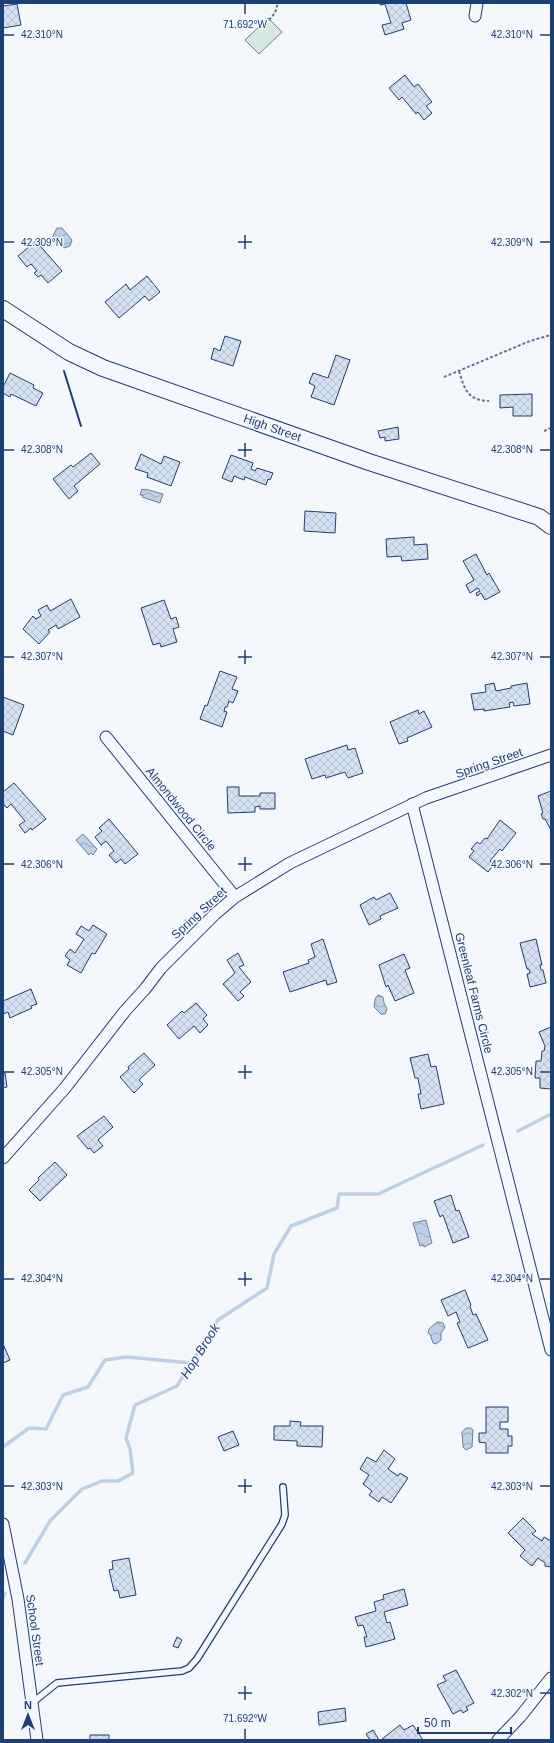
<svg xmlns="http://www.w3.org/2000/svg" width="554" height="1743" font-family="Arial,sans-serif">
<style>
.pitch{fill:#d7e8df;stroke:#687fa3}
.water{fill:url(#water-waves);stroke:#687fa3}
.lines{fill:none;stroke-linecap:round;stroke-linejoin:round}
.stream{stroke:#bed0e5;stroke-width:3.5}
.building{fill:url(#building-cross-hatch);stroke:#1d3f73}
.lane-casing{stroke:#1d3f73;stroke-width:8}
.street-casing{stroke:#1d3f73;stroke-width:13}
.secondary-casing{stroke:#1d3f73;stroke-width:18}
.path{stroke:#5e769c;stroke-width:2;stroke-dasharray:3 2;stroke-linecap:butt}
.lane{stroke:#f4f7fb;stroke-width:5.5}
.street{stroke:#f4f7fb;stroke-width:11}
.secondary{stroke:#f4f7fb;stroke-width:16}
.wall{stroke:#1d3f73;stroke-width:2}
.ticks{fill:none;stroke:#1d3f73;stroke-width:1.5}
.labels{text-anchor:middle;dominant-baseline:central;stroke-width:3;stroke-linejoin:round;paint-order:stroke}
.street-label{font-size:12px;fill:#1d3f73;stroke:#f4f7fb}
.water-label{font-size:13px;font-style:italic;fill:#1d3f73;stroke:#f4f7fb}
.ticks-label{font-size:10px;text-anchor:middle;fill:#1d3f73;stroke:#f4f7fb;stroke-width:3;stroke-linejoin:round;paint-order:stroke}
</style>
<defs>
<pattern id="water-waves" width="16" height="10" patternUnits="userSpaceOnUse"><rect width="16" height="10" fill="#bed0e5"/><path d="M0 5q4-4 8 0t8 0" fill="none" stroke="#9aaabe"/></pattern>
<pattern id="building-cross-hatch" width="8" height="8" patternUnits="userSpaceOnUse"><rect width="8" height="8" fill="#d5e0f0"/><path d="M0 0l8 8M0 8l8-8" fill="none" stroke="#b6c1d1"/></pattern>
</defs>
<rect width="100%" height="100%" fill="#f4f7fb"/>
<path class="pitch" d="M 268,18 L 282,32 L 259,54 L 245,40 Z"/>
<path class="water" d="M 57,228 L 62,228 L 72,240 L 70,246 L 64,248 L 57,239 L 55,240 L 52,238 Z
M 142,489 L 145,490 L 145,489 L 163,494 L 160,503 L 142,497 L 143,495 L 140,495 Z
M 83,834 L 97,849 L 93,855 L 91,853 L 89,855 L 76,840 Z
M 378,995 L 383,997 L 384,1003 L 387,1009 L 385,1014 L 381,1014 L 374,1007 L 375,999 Z
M 426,1220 L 432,1243 L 424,1247 L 423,1245 L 420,1246 L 413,1223 Z
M 437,1322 L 443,1323 L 445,1327 L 441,1333 L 441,1340 L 436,1344 L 433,1343 L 430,1334 L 428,1333 L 429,1329 Z
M 466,1428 L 471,1428 L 473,1430 L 472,1447 L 466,1450 L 463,1447 L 462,1432 Z"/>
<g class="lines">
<path class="stream" d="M 518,1131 L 551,1114
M 3,1447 L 29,1428 L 46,1429 L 63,1395 L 88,1387 L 105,1360 L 126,1357 L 192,1363
M 25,1563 L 50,1521 L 82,1489 L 102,1481 L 118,1481 L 133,1473 L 130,1449 L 126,1438 L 135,1405 L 177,1386 L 218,1320 L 267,1288 L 274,1254 L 291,1226 L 337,1208 L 339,1194 L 378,1194 L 483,1145
M 3,1598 L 5,1593"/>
</g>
<path class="building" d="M 380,3 L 406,3 L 411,20 L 402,23 L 404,29 L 385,35 L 382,25 L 391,23 L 385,4 L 380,5 Z
M 17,4 L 21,25 L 3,28 L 3,6 Z
M 405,75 L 414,87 L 418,84 L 432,102 L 426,106 L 432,113 L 424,120 L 418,112 L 416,114 L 402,97 L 399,100 L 389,88 Z
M 36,241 L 62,271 L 48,283 L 41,275 L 38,277 L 34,273 L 37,271 L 31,264 L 27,267 L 18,256 Z
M 147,276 L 160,292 L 149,301 L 145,296 L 119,318 L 105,302 L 126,284 L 130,290 Z
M 225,336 L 241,341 L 233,366 L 211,359 L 214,348 L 220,351 Z
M 336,355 L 350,360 L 334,405 L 311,397 L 315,386 L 309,383 L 313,373 L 328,378 Z
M 10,373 L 34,385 L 33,388 L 43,393 L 36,406 L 11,394 L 10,397 L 3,393 L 3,387 Z
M 532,394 L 532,416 L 513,416 L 513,407 L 500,408 L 500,395 Z
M 398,427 L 399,439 L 385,441 L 385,437 L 380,438 L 378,431 Z
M 91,453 L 100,464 L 74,486 L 78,491 L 69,499 L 53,479 L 71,465 L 73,467 Z
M 141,454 L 161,464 L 164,456 L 180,462 L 171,486 L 147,477 L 148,473 L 135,469 Z
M 231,455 L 253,463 L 251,469 L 255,471 L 257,468 L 273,473 L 270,480 L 268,479 L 266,485 L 245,477 L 244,480 L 234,476 L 232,482 L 222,478 Z
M 305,511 L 336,513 L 335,533 L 304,531 Z
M 414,537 L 414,545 L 427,544 L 428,559 L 402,561 L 401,556 L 387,557 L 386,539 Z
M 476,554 L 487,575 L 489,573 L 500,592 L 485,600 L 481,593 L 477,596 L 476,593 L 480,591 L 478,588 L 470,593 L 466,585 L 474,580 L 463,561 Z
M 71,599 L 80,617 L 58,629 L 56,625 L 48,630 L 50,632 L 39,644 L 23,629 L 33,616 L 36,619 L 41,616 L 38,610 L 47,605 L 50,611 Z
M 164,600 L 171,619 L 176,617 L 179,627 L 173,629 L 177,642 L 161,647 L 160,643 L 153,645 L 141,608 Z
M 220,671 L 237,677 L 232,689 L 238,691 L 233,703 L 229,701 L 227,707 L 225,707 L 224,711 L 227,712 L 222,727 L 200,719 L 205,705 L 207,706 Z
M 494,683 L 496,691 L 511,688 L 511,686 L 527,683 L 530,704 L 514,706 L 513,702 L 509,703 L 510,707 L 484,711 L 484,709 L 474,710 L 471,694 L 486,692 L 485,685 Z
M 3,697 L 24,705 L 13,735 L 3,731 Z
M 418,710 L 419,714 L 424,711 L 432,727 L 407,738 L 408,741 L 399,744 L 390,722 Z
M 347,745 L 348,750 L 355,748 L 363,773 L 348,778 L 345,772 L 326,778 L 325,775 L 312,779 L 305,759 Z
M 14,783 L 46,819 L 32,830 L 31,828 L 25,833 L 19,825 L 25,821 L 11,804 L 7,808 L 3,804 L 3,792 Z
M 227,787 L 239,787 L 239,796 L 260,796 L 260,793 L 275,793 L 275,809 L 260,809 L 260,806 L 255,807 L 255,812 L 228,813 Z
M 551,791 L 551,830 L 545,819 L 543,819 L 541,814 L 543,813 L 538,796 Z
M 109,819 L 138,854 L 125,864 L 121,859 L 116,863 L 109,855 L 114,851 L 106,841 L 101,845 L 95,837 L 102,831 L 99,828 Z
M 500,820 L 516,833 L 502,851 L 500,849 L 490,861 L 494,864 L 488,872 L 469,857 L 474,851 L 471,849 L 477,842 L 480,844 L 485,838 L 487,839 Z
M 390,893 L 398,908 L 380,916 L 381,919 L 369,925 L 360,905 L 374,897 L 376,900 Z
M 93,925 L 107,934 L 95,954 L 92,953 L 81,973 L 67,965 L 70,960 L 65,956 L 70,949 L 75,953 L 84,939 L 76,934 L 81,926 L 89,931 Z
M 323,939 L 337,982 L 327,985 L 326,980 L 290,992 L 283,972 L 309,963 L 308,960 L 315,957 L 311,944 Z
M 536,939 L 542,965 L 540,965 L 541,970 L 543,970 L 546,983 L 530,987 L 527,974 L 530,973 L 529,969 L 527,969 L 520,943 Z
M 238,953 L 244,965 L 239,967 L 251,982 L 240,992 L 244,996 L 238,1001 L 223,984 L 235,973 L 227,960 Z
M 404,954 L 410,968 L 405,970 L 414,993 L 395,1001 L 388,985 L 386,987 L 379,965 Z
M 31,989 L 37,1004 L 31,1006 L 32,1008 L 10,1018 L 8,1012 L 3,1014 L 3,1001 Z
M 196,1003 L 207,1015 L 203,1019 L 208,1025 L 200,1033 L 194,1026 L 179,1039 L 167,1025 L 182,1011 L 184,1013 Z
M 551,1027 L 551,1089 L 540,1088 L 540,1078 L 535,1078 L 536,1061 L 541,1061 L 542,1051 L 544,1051 L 545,1046 L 539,1032 Z
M 144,1053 L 155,1065 L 139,1080 L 143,1084 L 134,1093 L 120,1077 L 129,1069 L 128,1067 Z
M 428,1054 L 431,1067 L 436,1066 L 444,1104 L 421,1109 L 418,1094 L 421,1094 L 418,1078 L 415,1078 L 410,1058 Z
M 3,1073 L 5,1073 L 7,1087 L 3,1088 Z
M 104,1116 L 113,1127 L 98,1140 L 103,1146 L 94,1153 L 90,1148 L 88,1149 L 77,1136 Z
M 55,1162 L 67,1175 L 40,1201 L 29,1190 L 39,1180 L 38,1178 Z
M 451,1195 L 456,1211 L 459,1210 L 469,1237 L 453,1243 L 443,1215 L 440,1217 L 434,1201 Z
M 465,1290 L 471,1305 L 470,1306 L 473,1315 L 476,1314 L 488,1340 L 468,1348 L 457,1323 L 460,1322 L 456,1312 L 448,1316 L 441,1300 Z
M 3,1344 L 10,1360 L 3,1363 Z
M 486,1407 L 508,1407 L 508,1422 L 500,1422 L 500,1429 L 508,1429 L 508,1436 L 512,1436 L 512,1446 L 508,1446 L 508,1453 L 486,1453 L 486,1443 L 479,1442 L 479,1433 L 486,1433 Z
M 290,1421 L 301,1422 L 300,1426 L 323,1426 L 322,1447 L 297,1446 L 297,1441 L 274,1440 L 274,1426 L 290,1426 Z
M 233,1431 L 239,1445 L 224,1451 L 218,1437 Z
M 384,1450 L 395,1459 L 388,1469 L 398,1476 L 400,1473 L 408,1478 L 391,1503 L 382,1497 L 379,1502 L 369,1495 L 372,1491 L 363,1484 L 369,1475 L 360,1469 L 367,1457 L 376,1462 Z
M 523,1518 L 536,1531 L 532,1534 L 542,1541 L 544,1537 L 551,1541 L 551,1567 L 545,1566 L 545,1563 L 538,1558 L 532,1566 L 520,1556 L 525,1550 L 508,1533 Z
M 129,1558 L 136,1595 L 120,1598 L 118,1590 L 114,1591 L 109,1570 L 113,1569 L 112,1561 Z
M 404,1589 L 408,1605 L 384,1612 L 387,1623 L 390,1622 L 395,1639 L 366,1647 L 364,1637 L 367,1637 L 363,1625 L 358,1626 L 355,1617 L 376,1611 L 374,1602 L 384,1599 L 383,1595 Z
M 177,1637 L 182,1640 L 178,1648 L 173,1646 Z
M 456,1670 L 474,1703 L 466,1707 L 468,1710 L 463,1713 L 461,1710 L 453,1714 L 437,1685 L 446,1681 L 443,1676 Z
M 345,1708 L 346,1721 L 319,1725 L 318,1712 Z
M 400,1725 L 404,1730 L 413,1725 L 423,1740 L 383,1740 L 382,1739 Z
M 373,1730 L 379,1740 L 370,1740 L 366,1734 Z
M 90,1735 L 109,1735 L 109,1740 L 90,1740 Z"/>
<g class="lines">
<g class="lane-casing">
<path id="lane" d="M 32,1703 L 57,1683 L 182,1671 L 189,1668 L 197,1659 L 282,1524 L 285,1515 L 283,1487"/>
</g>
<g class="street-casing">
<path id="street" d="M 475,16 L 477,3
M 106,737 L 235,897
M 412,804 L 551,1350
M 3,1158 L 65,1088 L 125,1011 L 145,989 L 161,968 L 215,914 L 235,897 L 290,863 L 426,798 L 551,755
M 3,1524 L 18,1599 L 37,1740
M 498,1740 L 520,1717 L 551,1678"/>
</g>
<g class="secondary-casing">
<g id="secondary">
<path id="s1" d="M 3,309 L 69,352 L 103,368 L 369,462 L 539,517 L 551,526"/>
</g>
</g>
<path class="path" d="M 269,20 L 275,13 L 278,3
M 459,371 C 465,390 467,400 489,401
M 444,377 L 530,341 L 551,335
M 544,431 L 551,428"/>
<use href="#lane" class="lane"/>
<use href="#street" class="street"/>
<use href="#secondary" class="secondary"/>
<path class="wall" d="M 64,371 L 81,426"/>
</g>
<path class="ticks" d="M 245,4 L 245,14M 4,35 L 14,35M 540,35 L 550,35M 245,235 L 245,249M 4,242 L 14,242M 238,242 L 252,242M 540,242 L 550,242M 245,443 L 245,457M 4,450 L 14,450M 238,450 L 252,450M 540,450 L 550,450M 245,650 L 245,664M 4,657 L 14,657M 238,657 L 252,657M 540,657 L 550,657M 245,857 L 245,871M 4,864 L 14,864M 238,864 L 252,864M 540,864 L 550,864M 245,1065 L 245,1079M 4,1072 L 14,1072M 238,1072 L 252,1072M 540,1072 L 550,1072M 245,1272 L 245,1286M 4,1279 L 14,1279M 238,1279 L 252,1279M 540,1279 L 550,1279M 245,1479 L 245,1493M 4,1486 L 14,1486M 238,1486 L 252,1486M 540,1486 L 550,1486M 245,1686 L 245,1700M 238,1693 L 252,1693M 540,1693 L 550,1693M 245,1729 L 245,1739"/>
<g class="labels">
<g class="street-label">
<text stroke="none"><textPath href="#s1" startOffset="296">High Street</textPath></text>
<text transform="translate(489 763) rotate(-19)">Spring Street</text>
<text transform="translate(181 809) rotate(51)">Almondwood Circle</text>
<text transform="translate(199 913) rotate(-43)">Spring Street</text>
<text transform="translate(474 993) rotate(76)">Greenleaf Farms Circle</text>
<text transform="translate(35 1630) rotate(82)">School Street</text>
</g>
<g class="water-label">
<text transform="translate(200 1351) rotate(-58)">Hop Brook</text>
</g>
</g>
<g class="ticks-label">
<text x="245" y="28">71.692°W</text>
<text x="42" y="38">42.310°N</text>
<text x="512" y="38">42.310°N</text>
<text x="42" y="246">42.309°N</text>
<text x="512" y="246">42.309°N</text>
<text x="42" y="453">42.308°N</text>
<text x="512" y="453">42.308°N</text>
<text x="42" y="660">42.307°N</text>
<text x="512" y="660">42.307°N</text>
<text x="42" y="868">42.306°N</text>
<text x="512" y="868">42.306°N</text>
<text x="42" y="1075">42.305°N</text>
<text x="512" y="1075">42.305°N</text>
<text x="42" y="1282">42.304°N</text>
<text x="512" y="1282">42.304°N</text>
<text x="42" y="1490">42.303°N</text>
<text x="512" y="1490">42.303°N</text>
<text x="512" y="1697">42.302°N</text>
<text x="245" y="1722">71.692°W</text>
</g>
<rect width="554" height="1743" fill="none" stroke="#1d3f73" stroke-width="8"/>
<g transform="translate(28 1715)" stroke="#f4f7fb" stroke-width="3" paint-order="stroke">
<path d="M0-3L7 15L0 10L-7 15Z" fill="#1d3f73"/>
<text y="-6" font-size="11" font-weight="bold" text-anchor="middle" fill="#1d3f73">N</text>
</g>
<path d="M418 1727v6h93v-6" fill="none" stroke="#1d3f73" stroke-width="2"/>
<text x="424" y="1727" font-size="12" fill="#1d3f73" stroke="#f4f7fb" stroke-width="3" paint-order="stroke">50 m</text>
</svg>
